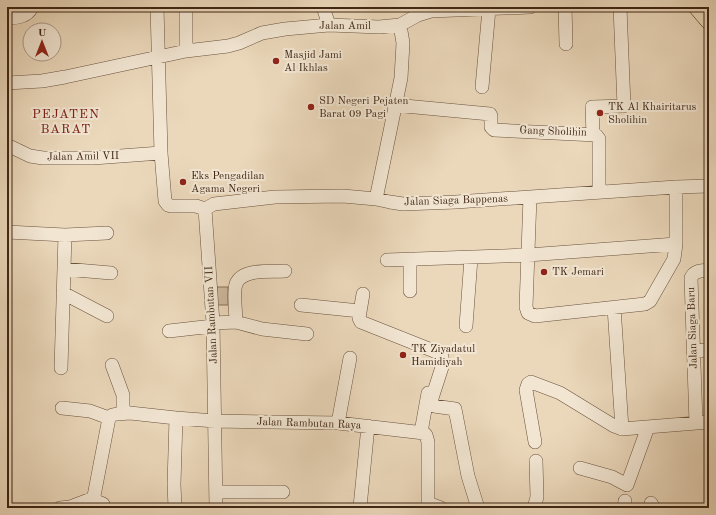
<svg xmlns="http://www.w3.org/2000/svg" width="716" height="515" font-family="'Old Standard TT',serif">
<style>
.green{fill:#ceba9f;stroke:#86705a}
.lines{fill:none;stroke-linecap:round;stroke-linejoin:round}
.minor-casing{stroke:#6a523e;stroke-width:14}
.major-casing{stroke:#3f2614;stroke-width:18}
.minor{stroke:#f2e6d3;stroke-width:13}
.major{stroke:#ebd8bb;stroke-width:17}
.poi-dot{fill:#8f2418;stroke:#f2e6d3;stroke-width:1.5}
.labels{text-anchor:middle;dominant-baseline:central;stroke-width:4;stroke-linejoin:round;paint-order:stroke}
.street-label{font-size:11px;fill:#3f2614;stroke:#f2e6d3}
.poi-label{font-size:11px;fill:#3f2614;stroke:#f2e6d3;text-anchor:start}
.quarter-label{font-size:13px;letter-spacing:1px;fill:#7a1f14;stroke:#f2e6d3}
</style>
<rect width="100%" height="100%" fill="#ebd8bb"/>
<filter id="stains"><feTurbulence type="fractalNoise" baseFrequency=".005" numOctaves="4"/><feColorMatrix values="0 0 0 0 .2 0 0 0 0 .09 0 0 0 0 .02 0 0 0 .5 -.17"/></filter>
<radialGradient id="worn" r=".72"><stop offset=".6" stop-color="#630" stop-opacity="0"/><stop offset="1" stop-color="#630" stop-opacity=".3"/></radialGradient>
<path class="green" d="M 217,287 L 228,287 L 228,305 L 217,305 Z"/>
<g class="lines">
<g class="minor-casing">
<path id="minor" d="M 157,7 L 161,153 L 165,201 L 168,205 L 171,206 L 196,206 L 205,209
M 186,7 L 186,51
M 323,7 L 329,25
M 565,7 L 566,44
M 7,18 C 17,18 27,17 32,7
M 7,83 L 42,81 L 65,77 L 186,51 L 228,46 L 239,43 L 262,33 L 285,29 L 329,25 L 379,27 L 400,25 L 418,15 L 431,11 L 530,7
M 482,87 L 489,9
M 394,105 L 490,114 L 491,116 L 491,127 L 494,130 L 596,135 L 599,139 L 599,192
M 593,134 L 592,107 L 624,106 L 620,7
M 7,145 L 30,156 L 43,158 L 93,158 L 161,153
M 530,197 L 526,307 L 528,313 L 535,316 L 645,304 L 650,301 L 674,259 L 676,244 L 676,187
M 376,199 L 401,78 L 403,43 L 400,25
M 205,209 L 214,204 L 275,197 L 343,196 L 376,199 L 390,202 L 403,204 L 456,202 L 676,187 L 709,186
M 205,209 L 213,323 L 216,508
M 7,232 L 65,235 L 107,233
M 410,259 L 410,291
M 387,260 L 528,255 L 676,244
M 64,269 L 111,273
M 63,293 L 107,316
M 363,294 L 359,318 L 361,322 L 439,353 L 442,357 L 443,364 L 432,398 L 432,403 L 434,406 L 455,409 L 468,476 L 478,508
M 301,305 L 360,311
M 614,307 L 622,429
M 236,322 C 236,312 233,293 236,284 C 242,268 271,272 285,271
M 213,323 L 236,322 L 262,329 L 307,334
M 466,326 L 471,258
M 169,331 L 213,326
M 693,351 L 709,350
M 112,365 L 123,395 L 123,413
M 61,368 L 65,235
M 62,408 L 90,411 L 109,418
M 338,423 L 350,358
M 696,423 L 691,278 C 694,270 702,271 709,270
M 421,432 L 428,393
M 535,442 L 526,390 L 528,384 L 531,382 L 560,393 L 614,426 L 622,429 L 709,422
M 580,468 L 612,477 L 627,485 L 648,427
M 216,492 L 283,492
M 91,499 L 103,504
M 428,503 L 441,508
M 651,503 L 654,508
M 360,507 L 368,426
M 60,508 L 70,507 L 91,499 L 94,496 L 109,418 L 112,415 L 117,414 L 130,413 L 176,418 L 215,421 L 338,423 L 424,433 L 426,435 L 428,442 L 428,503 L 427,508
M 175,508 L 174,484 L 176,418
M 534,508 L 537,497 L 536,461
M 624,508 L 625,501"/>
</g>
<g class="major-casing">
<path id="major" d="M 697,7 L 709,21"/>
</g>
<use href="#minor" class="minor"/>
<use href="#major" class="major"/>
</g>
<g class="poi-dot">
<circle cx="276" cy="61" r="4"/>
<circle cx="311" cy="107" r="4"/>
<circle cx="600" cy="113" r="4"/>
<circle cx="183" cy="182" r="4"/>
<circle cx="544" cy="272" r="4"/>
<circle cx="403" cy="355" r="4"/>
</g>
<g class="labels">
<g class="street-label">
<text x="345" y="26">Jalan Amil</text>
<text transform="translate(553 132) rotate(2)">Gang Sholihin</text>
<text transform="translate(83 157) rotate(-1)">Jalan Amil VII</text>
<text transform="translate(456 201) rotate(-2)">Jalan Siaga Bappenas</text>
<text transform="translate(212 315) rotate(-93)">Jalan Rambutan VII</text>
<text transform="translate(693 328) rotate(-92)">Jalan Siaga Baru</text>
<text transform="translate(309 424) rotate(2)">Jalan Rambutan Raya</text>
</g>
<g class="poi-label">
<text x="284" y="55">Masjid Jami<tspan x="284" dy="13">Al Ikhlas</tspan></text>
<text x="319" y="101">SD Negeri Pejaten<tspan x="319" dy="13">Barat 09 Pagi</tspan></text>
<text x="608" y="107">TK Al Khairitarus<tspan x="608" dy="13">Sholihin</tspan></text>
<text x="191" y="176">Eks Pengadilan<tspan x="191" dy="13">Agama Negeri</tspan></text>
<text x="552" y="272">TK Jemari</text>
<text x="411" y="349">TK Ziyadatul<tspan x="411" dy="13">Hamidiyah</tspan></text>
</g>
<g class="quarter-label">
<text x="66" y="114">PEJATEN<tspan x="66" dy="15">BARAT</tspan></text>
</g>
</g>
<rect width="716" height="515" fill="none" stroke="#ebd8bb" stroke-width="24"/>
<rect x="8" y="8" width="700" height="499" fill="none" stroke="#3f2614" stroke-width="2"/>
<rect x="12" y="12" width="692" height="491" fill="none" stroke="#3f2614"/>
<g transform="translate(42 42)"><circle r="19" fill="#f2e6d3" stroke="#aa9987"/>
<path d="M0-3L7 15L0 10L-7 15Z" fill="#8f2418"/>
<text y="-6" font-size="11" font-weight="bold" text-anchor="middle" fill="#3f2614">U</text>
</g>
<rect width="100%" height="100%" filter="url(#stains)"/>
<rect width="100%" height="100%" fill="url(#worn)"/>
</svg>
